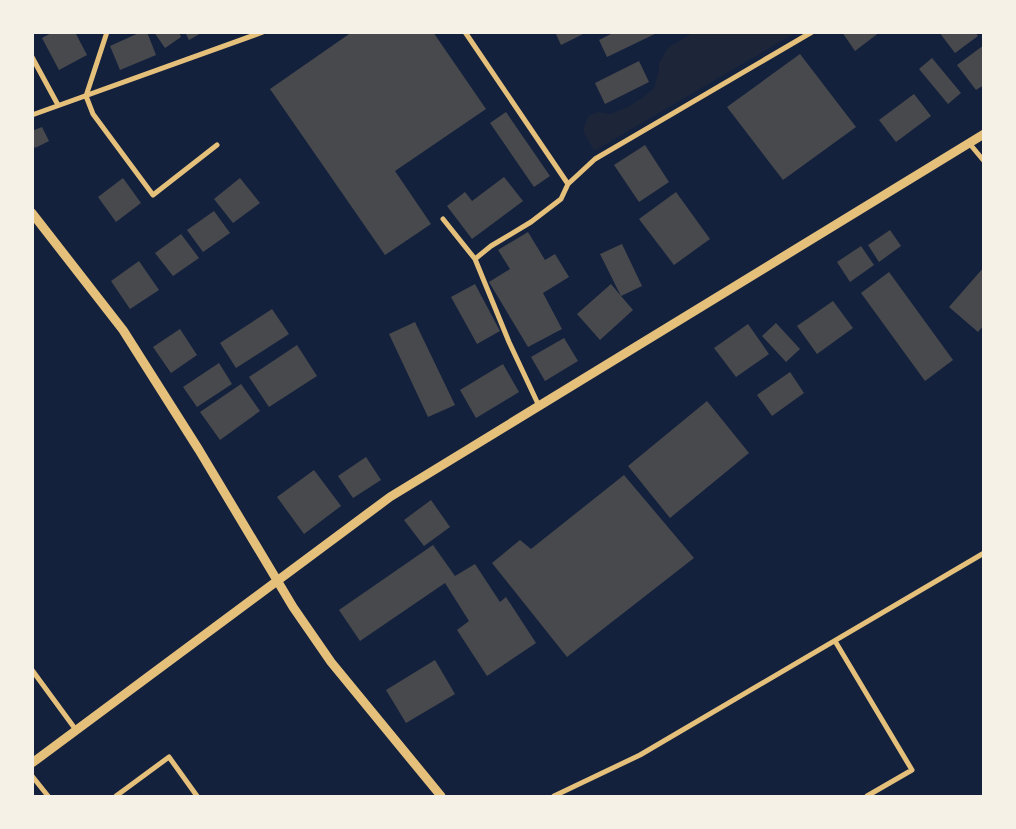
<svg xmlns="http://www.w3.org/2000/svg" width="1016" height="829" font-family="'DM Sans',sans-serif">
<style>
.green{fill:#1d2539}
.building{fill:#48494c}
.lines{fill:none;stroke-linecap:round;stroke-linejoin:round}
.minor{stroke:#e5c07b;stroke-width:5}
.tertiary{stroke:#e5c07b;stroke-width:9}
</style>
<rect width="100%" height="100%" fill="#14213d"/>
<path class="green" d="M 692,33 L 795,33 L 594,151 L 583,130 L 589,115 L 599,112 L 610,114 L 628,107 L 646,95 L 654,88 L 659,71 L 659,63 L 668,48 Z"/>
<path class="building" d="M 53,32 L 75,32 L 87,55 L 59,70 L 42,38 Z
M 141,32 L 147,32 L 156,55 L 120,70 L 110,46 Z
M 154,32 L 179,32 L 181,37 L 165,48 Z
M 185,32 L 203,32 L 189,40 Z
M 352,32 L 433,32 L 486,109 L 395,171 L 431,224 L 385,255 L 270,89 Z
M 555,32 L 587,32 L 561,45 Z
M 615,32 L 659,32 L 607,57 L 599,40 Z
M 842,32 L 880,32 L 855,51 Z
M 939,32 L 975,32 L 978,36 L 955,53 Z
M 984,45 L 984,85 L 976,90 L 957,65 Z
M 800,54 L 856,127 L 783,180 L 727,107 Z
M 932,58 L 961,93 L 948,104 L 919,69 Z
M 639,61 L 649,82 L 605,104 L 595,83 Z
M 914,94 L 931,116 L 896,142 L 879,120 Z
M 506,112 L 550,176 L 534,187 L 490,123 Z
M 42,127 L 49,141 L 35,148 L 32,143 L 32,131 Z
M 645,145 L 669,182 L 639,202 L 614,165 Z
M 504,177 L 523,201 L 472,239 L 447,206 L 465,192 L 472,201 Z
M 123,178 L 141,203 L 116,222 L 98,197 Z
M 240,178 L 260,203 L 233,223 L 214,199 Z
M 676,192 L 710,239 L 674,265 L 639,219 Z
M 214,211 L 230,233 L 203,252 L 187,230 Z
M 890,230 L 901,246 L 879,262 L 868,245 Z
M 528,232 L 545,260 L 555,254 L 569,277 L 543,293 L 562,329 L 528,347 L 489,282 L 510,269 L 498,250 Z
M 181,234 L 199,258 L 173,276 L 155,253 Z
M 622,244 L 642,286 L 621,296 L 633,310 L 600,340 L 577,314 L 611,284 L 621,296 L 600,254 Z
M 861,246 L 874,265 L 850,282 L 837,262 Z
M 139,261 L 159,290 L 130,309 L 111,281 Z
M 984,267 L 984,325 L 978,332 L 949,307 Z
M 889,272 L 953,360 L 925,381 L 861,293 Z
M 475,284 L 500,331 L 477,344 L 451,297 Z
M 833,301 L 853,328 L 817,354 L 797,326 Z
M 272,309 L 289,334 L 236,368 L 220,343 Z
M 415,322 L 455,405 L 428,417 L 389,334 Z
M 776,323 L 800,349 L 786,362 L 762,336 Z
M 748,324 L 769,354 L 736,377 L 714,348 Z
M 180,329 L 197,355 L 171,373 L 153,347 Z
M 564,338 L 578,361 L 545,381 L 531,357 Z
M 297,345 L 317,376 L 269,407 L 249,377 Z
M 219,363 L 232,384 L 197,407 L 183,387 Z
M 503,364 L 519,392 L 476,418 L 460,390 Z
M 790,372 L 804,393 L 772,416 L 757,395 Z
M 241,384 L 260,411 L 220,440 L 200,412 Z
M 707,401 L 749,453 L 670,518 L 628,466 Z
M 366,457 L 381,480 L 353,498 L 338,476 Z
M 314,470 L 341,506 L 304,534 L 277,497 Z
M 624,475 L 694,558 L 567,657 L 492,563 L 520,540 L 531,549 Z
M 431,500 L 450,527 L 424,546 L 404,520 Z
M 433,545 L 455,576 L 475,564 L 500,602 L 506,597 L 536,643 L 487,676 L 457,630 L 469,621 L 445,583 L 360,641 L 339,610 Z
M 435,660 L 455,694 L 406,723 L 386,690 Z"/>
<g class="lines">
<path class="minor" d="M 107,32 L 86,96 L 93,114 L 153,195 L 217,145
M 465,32 L 568,184
M 32,57 L 58,105
M 32,115 L 263,32
M 969,143 L 984,161
M 443,219 L 475,259 L 509,342 L 539,406
M 475,259 L 491,246 L 531,222 L 561,199 L 568,184 L 595,159 L 812,32
M 835,641 L 912,770 L 867,796
M 32,670 L 76,730
M 32,776 L 48,796
M 116,796 L 169,757 L 197,796
M 554,796 L 640,755 L 984,553"/>
<path class="tertiary" d="M 32,213 L 123,330 L 199,450 L 293,607 L 331,662 L 441,796
M 32,763 L 390,497 L 984,134"/>
</g>
<rect width="1016" height="829" fill="none" stroke="#f6f1e7" stroke-width="68"/>
</svg>
